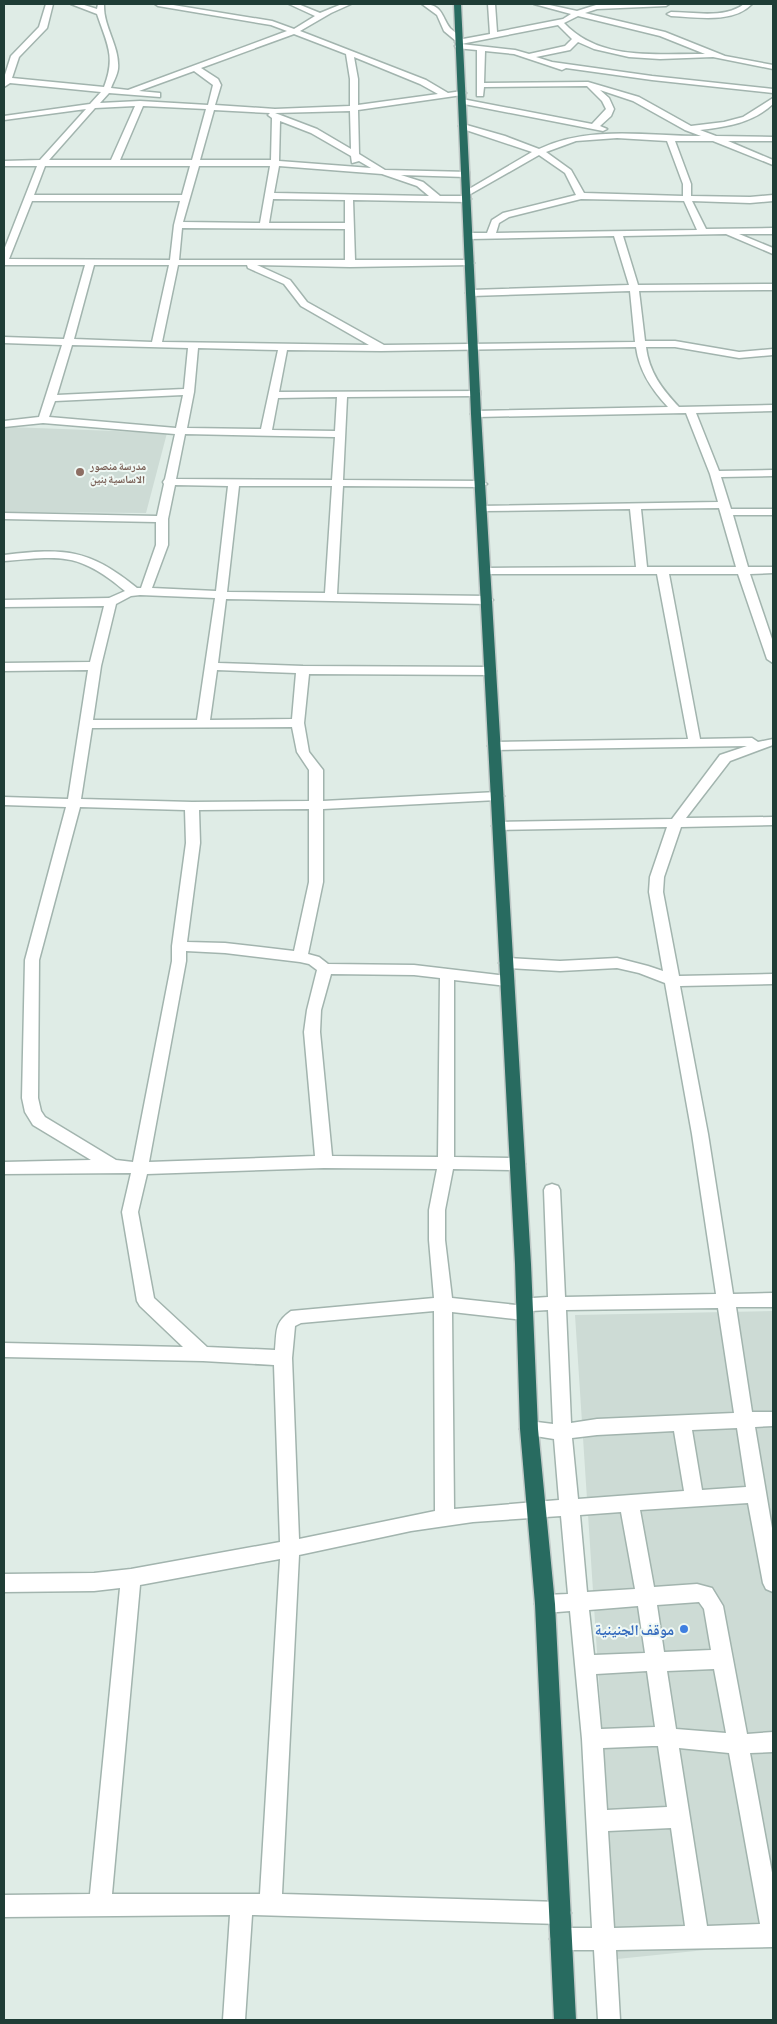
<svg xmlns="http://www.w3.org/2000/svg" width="777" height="2024" font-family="'Asap Condensed','Noto Naskh Arabic',sans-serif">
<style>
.built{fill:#cddbd5}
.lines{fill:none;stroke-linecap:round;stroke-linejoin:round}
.minor-casing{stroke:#a2b4ae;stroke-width:3}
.highway-casing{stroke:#c0c9c7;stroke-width:3}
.minor{fill:#fff;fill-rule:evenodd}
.highway{fill:#286b60;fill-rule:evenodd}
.education-dot{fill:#8d6e63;stroke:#eff8f4;stroke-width:2}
.shop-dot{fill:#3f7fe0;stroke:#eff8f4;stroke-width:2}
.labels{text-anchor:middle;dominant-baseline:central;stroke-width:4;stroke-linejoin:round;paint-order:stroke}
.far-education-label{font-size:11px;font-weight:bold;fill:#785e54;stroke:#eff8f4;text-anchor:start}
.near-shop-label{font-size:15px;font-weight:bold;fill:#366cbe;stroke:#eff8f4;text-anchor:end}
</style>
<rect width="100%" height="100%" fill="#dfece6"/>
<path class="built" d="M 9,427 L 167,433 L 146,513 L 4,512 L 4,429 Z
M 773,1311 L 773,1943 L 617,1959 L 575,1315 Z"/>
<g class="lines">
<g class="minor-casing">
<path id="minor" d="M 46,4 L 53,4 L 47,28 L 19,57 L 12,78 L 104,87 C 116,56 107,44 97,14 L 71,4 L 81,4 L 97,9 L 98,4 L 104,4 C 103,27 120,46 118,69 C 117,76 113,82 111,88 L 128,90 L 287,31 L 271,25 L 158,6 L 155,4 L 167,4 L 272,21 L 294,29 L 315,16 L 289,4 L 298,4 L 320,13 L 342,4 L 351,4 L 331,13 L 300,31 L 426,80 L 448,93 L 462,91 L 466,93 L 462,95 L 358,110 L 359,154 L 385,170 L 469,172 L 469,176 L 466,177 L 401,175 L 423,182 L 440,196 L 466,196 L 463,194 L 464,192 L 532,152 L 460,128 L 459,126 L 463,124 L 505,136 L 539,149 C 590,125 646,136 701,136 L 685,130 L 633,101 L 600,90 L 609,98 L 614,109 L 611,116 L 600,126 L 607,129 L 603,131 L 459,103 L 459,99 L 462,99 L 592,124 L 606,109 L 602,101 L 587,86 L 484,87 L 483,96 L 477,96 L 477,50 L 456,48 L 455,46 L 458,44 L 455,42 L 456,41 L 444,31 L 437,15 L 422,4 C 443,4 441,16 450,28 C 454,32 459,35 463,39 L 490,34 L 488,4 L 495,4 L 497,32 L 563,19 L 571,14 L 534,4 L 545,4 L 577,11 L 596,5 L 669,4 L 666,6 L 597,9 L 585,13 L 665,32 L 725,56 L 773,65 L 773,69 L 713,57 L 660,59 L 629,57 L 594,49 L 578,42 L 570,50 L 536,57 L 552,62 L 652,76 L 773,89 L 773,93 L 652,80 L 566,68 L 562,70 L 514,54 L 485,51 L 484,83 L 588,82 L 639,97 L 691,126 L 724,122 L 743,117 L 773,98 L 773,104 C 753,123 726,127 700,130 L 716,136 L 773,137 L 773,141 L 728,141 L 773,160 L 773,165 L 713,141 L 675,141 L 691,184 L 691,196 L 750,197 L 773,195 L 773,201 L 750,203 L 692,201 L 706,229 L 773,228 L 773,234 L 739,234 L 773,248 L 773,254 L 726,234 L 623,236 L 638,285 L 773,284 L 773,290 L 639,291 L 645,341 L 675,341 L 739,352 L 773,349 L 773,355 L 739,358 L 675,347 L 646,347 C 649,372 662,389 679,407 L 773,405 L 773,411 L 696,413 L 719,471 L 773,470 L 773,476 L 721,477 L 731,509 L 773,509 L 773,515 L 733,515 L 748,567 L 773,567 L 773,573 L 750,574 L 773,642 L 773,663 L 767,659 L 738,574 L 669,574 L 700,739 L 752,738 L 758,742 L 773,739 L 773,745 L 730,761 L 686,818 L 773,817 L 773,825 L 681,827 L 664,877 L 663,892 L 679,976 L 773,974 L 773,984 L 680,986 L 708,1134 L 733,1294 L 773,1293 L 773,1307 L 736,1307 L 752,1412 L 773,1412 L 773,1426 L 755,1427 L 773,1534 L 773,1592 L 766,1589 L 763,1583 L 748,1503 L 640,1510 L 654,1587 L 697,1584 L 712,1588 L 723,1606 L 747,1734 L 773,1732 L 773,1752 L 750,1753 L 773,1878 L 773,1947 L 616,1950 L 620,2020 L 598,2020 L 594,1950 L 561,1950 L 553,1947 L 550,1939 L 553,1931 L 561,1928 L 592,1928 L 582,1739 L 570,1611 L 545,1613 L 538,1610 L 535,1604 L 538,1598 L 545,1595 L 568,1594 L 561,1516 L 473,1522 L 411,1531 L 299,1555 L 282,1894 L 560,1902 L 568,1905 L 571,1913 L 568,1921 L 560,1924 L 252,1915 L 245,2020 L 223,2020 L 230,1915 L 4,1917 L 4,1895 L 90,1894 L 120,1588 L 94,1591 L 4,1592 L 4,1574 L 94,1573 L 131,1569 L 280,1542 L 274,1365 L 203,1361 L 4,1357 L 4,1343 L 183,1347 L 140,1306 L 137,1301 L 122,1212 L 131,1173 L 4,1174 L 4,1162 L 91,1160 L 33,1125 L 25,1112 L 22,1098 L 25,960 L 66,807 L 4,805 L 4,797 L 68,799 L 88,670 L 4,671 L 4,663 L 90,662 L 104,606 L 4,607 L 4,600 L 109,598 L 125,591 C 79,552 61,556 4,561 L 4,555 C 64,548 88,548 137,588 L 141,588 L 156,545 L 156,522 L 4,519 L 4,513 L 157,516 L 164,484 L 163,482 L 165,479 L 175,434 L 43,423 L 4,427 L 4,421 L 39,417 L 62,345 L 4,343 L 4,337 L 64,339 L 85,265 L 4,265 L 4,250 L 37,166 L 4,166 L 4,161 L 40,160 L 86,109 L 4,120 L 4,116 L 90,104 L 101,92 L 10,83 L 4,87 L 4,78 L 11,56 L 39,27 ZM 578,16 L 660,36 L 705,54 C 657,53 601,62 564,23 ZM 558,25 L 572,39 L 565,46 L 529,54 L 515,50 L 461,44 ZM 294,34 L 346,54 L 350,79 L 350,106 L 275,109 L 215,105 L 221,85 L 218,79 L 201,68 ZM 354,57 L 420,84 L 438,94 L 358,105 L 358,79 ZM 194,71 L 213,85 L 208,105 L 140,101 L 100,103 L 109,93 L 160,97 L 160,93 L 139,91 ZM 135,106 L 111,160 L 49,160 L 95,108 ZM 143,106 L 206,109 L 192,160 L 120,160 ZM 214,110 L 270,113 L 268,115 L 272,118 L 271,160 L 200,160 ZM 350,111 L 351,149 L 317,129 L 275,113 ZM 280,121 L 311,133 L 351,156 L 352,163 L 359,161 L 371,168 L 279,161 ZM 617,138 L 667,141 L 683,184 L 683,196 L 584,193 L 571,170 L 546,152 L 576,141 ZM 539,155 L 565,173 L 576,195 L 503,213 L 492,220 L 487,233 L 468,233 L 464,236 L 468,239 L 614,236 L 629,285 L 471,290 L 466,293 L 471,296 L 630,291 L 635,342 L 384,345 L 307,302 L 290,280 L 257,265 L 350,267 L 472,265 L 474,263 L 469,260 L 355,260 L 353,200 L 467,202 L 471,199 L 467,196 ZM 45,166 L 190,166 L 182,195 L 34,195 ZM 199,166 L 270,166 L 260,223 L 183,222 ZM 279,166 L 382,174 L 417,186 L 429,196 L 274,193 ZM 273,199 L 345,200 L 345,223 L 269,223 ZM 581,199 L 684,201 L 697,230 L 496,233 L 499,223 L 509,217 ZM 32,201 L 180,201 L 174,225 L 170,260 L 9,259 ZM 182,228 L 345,229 L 345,260 L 179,260 ZM 94,265 L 169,265 L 152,342 L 74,339 ZM 178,265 L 247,265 L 248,268 L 284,284 L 301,306 L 369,345 L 162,342 ZM 72,345 L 188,348 L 184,389 L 57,395 ZM 636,347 C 639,371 652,390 668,407 L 476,411 L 471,414 L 476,417 L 686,413 L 710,474 L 718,502 L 479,506 L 477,508 L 479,510 L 483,511 L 630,509 L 636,567 L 486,568 L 480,571 L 486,574 L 657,574 L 688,739 L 494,742 L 488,746 L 494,750 L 747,746 L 720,755 L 672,819 L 499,822 L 492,826 L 499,830 L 667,827 L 650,877 L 649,892 L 663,971 L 648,966 L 617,958 L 560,961 L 506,958 L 501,960 L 499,963 L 501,966 L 506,968 L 560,971 L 617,968 L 639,973 L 665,983 L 692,1134 L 716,1294 L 565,1297 L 560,1190 L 558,1186 L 552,1184 L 546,1186 L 544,1190 L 548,1297 L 518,1299 L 516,1305 L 452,1298 L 445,1240 L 445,1210 L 453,1169 L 517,1170 L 523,1168 L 525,1164 L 523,1160 L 517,1158 L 454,1157 L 454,980 L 507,986 L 512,985 L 514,981 L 512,977 L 507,976 L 414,965 L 328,964 L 319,957 L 308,954 L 323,882 L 323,809 L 497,800 L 504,796 L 497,792 L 323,801 L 323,770 L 309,752 L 304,723 L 309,674 L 490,675 L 496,671 L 490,667 L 303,666 L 218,663 L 226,599 L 487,604 L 493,600 L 487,596 L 337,594 L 343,486 L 482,487 L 487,484 L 482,481 L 343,480 L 347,397 L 476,396 L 480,395 L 480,391 L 279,392 L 287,350 L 381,351 ZM 198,348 L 278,350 L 261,429 L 187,428 L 194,392 ZM 183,395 L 176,428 L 49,417 L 55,401 ZM 337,397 L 335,431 L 272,430 L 278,398 ZM 185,434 L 335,437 L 332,480 L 176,479 ZM 175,485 L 228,486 L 216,591 L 152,588 L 168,545 L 168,519 ZM 239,486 L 332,486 L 325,593 L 227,592 ZM 719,508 L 736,567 L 647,567 L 641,509 ZM 140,595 L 215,598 L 197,720 L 93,720 L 101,666 L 116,604 L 131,596 ZM 217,670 L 296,673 L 292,719 L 210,720 ZM 292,727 L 297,752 L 309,770 L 309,801 L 192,802 L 81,799 L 92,728 ZM 80,807 L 185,810 L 186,843 L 172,946 L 172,961 L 133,1162 L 116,1160 L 45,1117 L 41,1111 L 38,1098 L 39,960 ZM 309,809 L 309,882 L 294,951 L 225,943 L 187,942 L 200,843 L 199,810 ZM 186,951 L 225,953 L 300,962 L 309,964 L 317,970 L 307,1010 L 304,1032 L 315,1156 L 149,1162 L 186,961 ZM 331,974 L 414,975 L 440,978 L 438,1157 L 332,1156 L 320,1032 L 321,1010 ZM 324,1168 L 437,1169 L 429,1210 L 429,1240 L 434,1298 L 291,1311 C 274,1323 277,1331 275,1350 L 207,1347 L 154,1298 L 138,1212 L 147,1174 ZM 718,1308 L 734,1413 L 597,1419 L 571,1423 L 566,1310 ZM 548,1310 L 553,1424 L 529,1421 L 523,1424 L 520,1429 L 523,1434 L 554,1439 L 559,1500 L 454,1509 L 452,1312 L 524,1320 L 530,1318 L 533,1313 L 531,1311 ZM 434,1311 L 435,1511 L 299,1539 L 292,1358 L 295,1326 L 301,1323 ZM 737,1428 L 746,1487 L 702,1490 L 692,1430 ZM 674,1431 L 684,1491 L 578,1499 L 572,1438 L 597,1435 ZM 621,1512 L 635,1589 L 587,1592 L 580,1515 ZM 280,1559 L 260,1894 L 112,1894 L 140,1585 ZM 699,1602 L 704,1609 L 711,1650 L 664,1652 L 657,1605 ZM 638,1606 L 645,1653 L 594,1655 L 589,1610 ZM 714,1669 L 726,1733 L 676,1729 L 667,1671 ZM 647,1671 L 655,1727 L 601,1729 L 596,1674 ZM 652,1746 L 658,1746 L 667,1807 L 607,1810 L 603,1748 ZM 679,1748 L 729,1753 L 760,1924 L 707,1926 ZM 671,1828 L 685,1926 L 614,1928 L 608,1831 Z
M 744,4 L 752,4 C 733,24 696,17 671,16 L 667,14 L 671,12 C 693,12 725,19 744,4 Z"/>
</g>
<g class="highway-casing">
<path id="highway" d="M 454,4 L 461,4 L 481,414 L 531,1264 L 538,1429 L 555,1604 L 576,2020 L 554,2020 L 535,1604 L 520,1429 L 515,1264 L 471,414 Z"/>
</g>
<use href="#minor" class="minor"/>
<use href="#highway" class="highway"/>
</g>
<circle class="education-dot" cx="80" cy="472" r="5"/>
<circle class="shop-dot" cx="684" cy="1629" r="5"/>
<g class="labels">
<g class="far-education-label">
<text x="90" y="466">مدرسة منصور<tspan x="90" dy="13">الاساسية بنين</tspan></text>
</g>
<g class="near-shop-label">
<text x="674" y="1629">موقف الجنينية</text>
</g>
</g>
<rect width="777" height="2024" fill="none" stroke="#1f3d36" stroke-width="10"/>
</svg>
